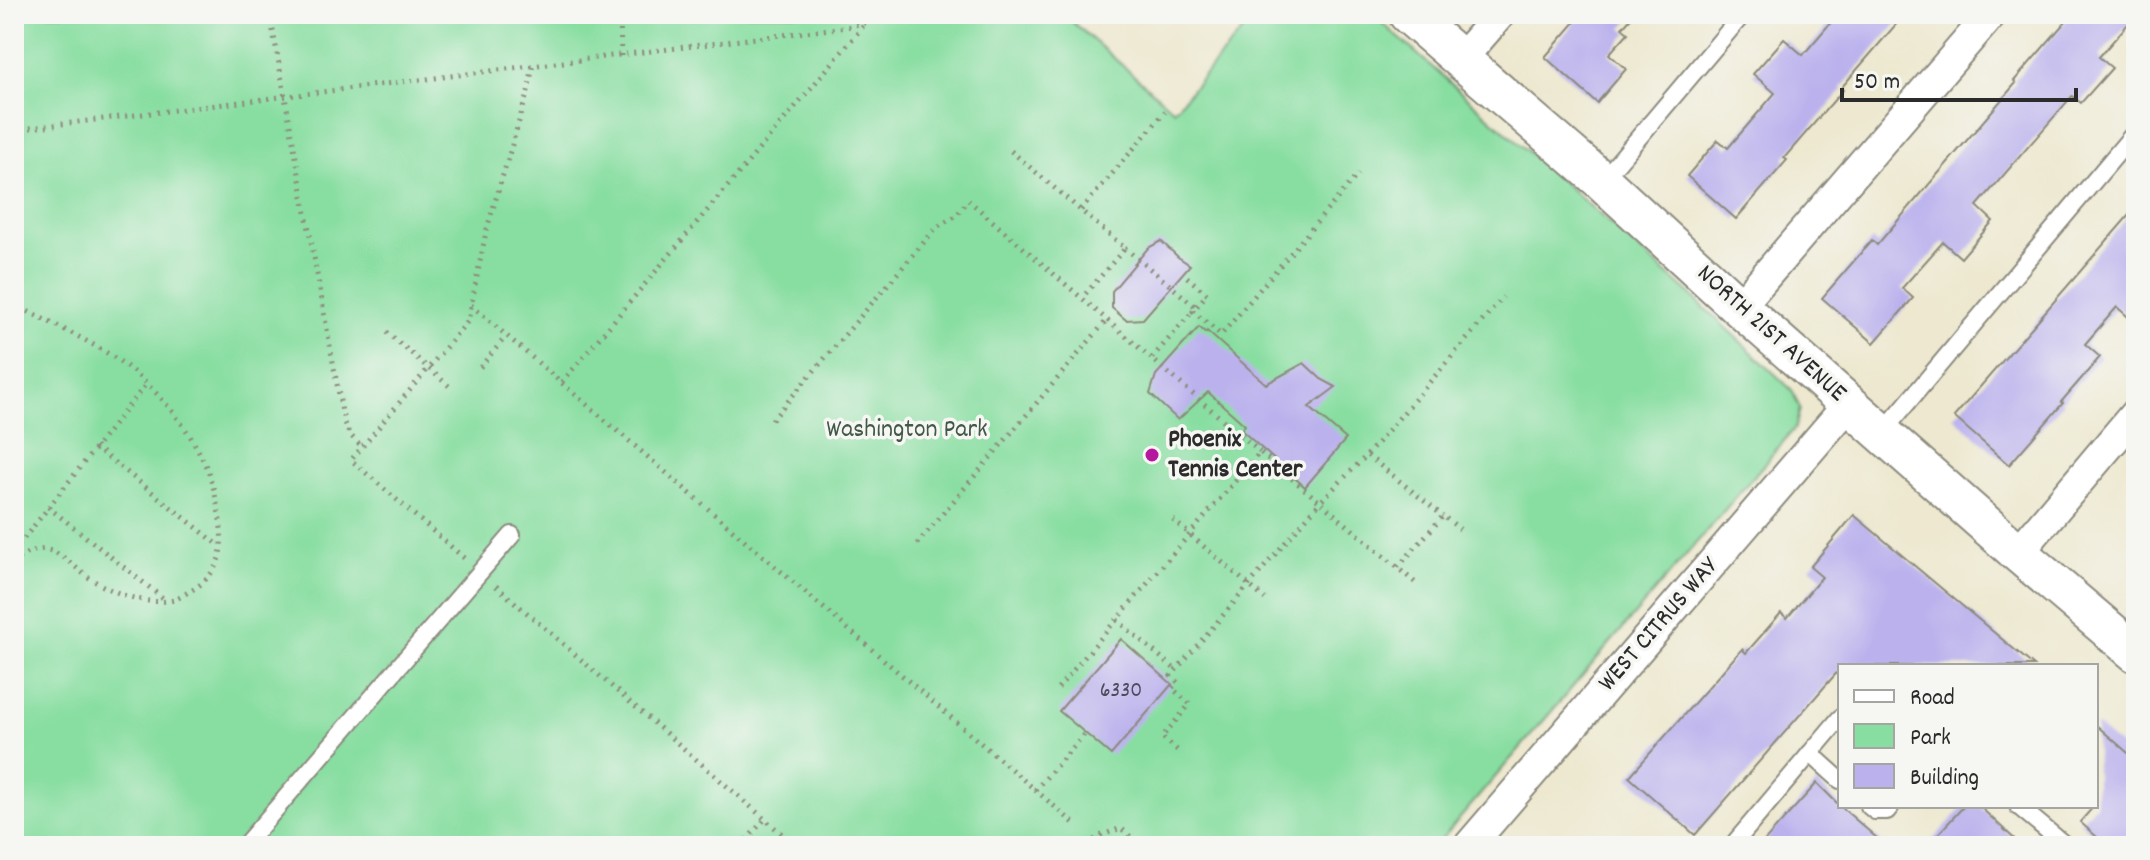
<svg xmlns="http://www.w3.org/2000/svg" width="2150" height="860" font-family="Dekko,sans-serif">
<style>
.green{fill:#88dea1;stroke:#5a8466;stroke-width:2}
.building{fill:#bbb2ed}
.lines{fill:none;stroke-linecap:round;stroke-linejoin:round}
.service-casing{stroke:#8c8a7d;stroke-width:20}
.minor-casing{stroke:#8c8a7d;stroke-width:34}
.tertiary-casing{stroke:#8c8a7d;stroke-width:42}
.path{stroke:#8c8a7d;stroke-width:5;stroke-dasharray:2 6;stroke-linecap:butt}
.service{stroke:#fff;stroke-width:16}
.minor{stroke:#fff;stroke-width:30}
.tertiary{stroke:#fff;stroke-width:38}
.poi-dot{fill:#b5179e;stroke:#f6f6f2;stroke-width:3}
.labels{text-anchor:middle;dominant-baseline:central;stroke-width:7;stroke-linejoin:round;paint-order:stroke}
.number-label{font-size:22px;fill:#4f4d5c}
.street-label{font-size:26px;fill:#2b2b2b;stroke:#f6f6f2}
.park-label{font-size:26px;fill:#425848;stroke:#f6f6f2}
.poi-label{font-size:26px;font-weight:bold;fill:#2b2b2b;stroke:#f6f6f2;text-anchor:start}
</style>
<rect width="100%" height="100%" fill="#f6f6f2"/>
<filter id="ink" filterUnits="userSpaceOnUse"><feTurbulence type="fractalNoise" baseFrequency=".0125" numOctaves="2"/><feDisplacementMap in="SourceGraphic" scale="16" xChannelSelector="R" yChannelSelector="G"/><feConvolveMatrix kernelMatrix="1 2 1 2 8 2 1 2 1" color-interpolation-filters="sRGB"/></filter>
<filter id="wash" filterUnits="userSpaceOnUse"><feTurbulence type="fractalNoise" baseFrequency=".006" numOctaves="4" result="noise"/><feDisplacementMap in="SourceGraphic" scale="32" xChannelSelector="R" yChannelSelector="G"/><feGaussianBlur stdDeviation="1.8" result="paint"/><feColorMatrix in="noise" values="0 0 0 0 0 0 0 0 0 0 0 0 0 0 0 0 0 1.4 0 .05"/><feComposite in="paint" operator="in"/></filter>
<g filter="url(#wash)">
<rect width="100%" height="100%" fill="#ede8cf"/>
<path class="green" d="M 14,14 L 1063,14 L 1174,110 L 1257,14 L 1372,14 L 1692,296 L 1792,390 L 1800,409 L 1795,428 L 1436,846 L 14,846 Z"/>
<g id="blocks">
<path class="building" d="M 1582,14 L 1634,14 L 1622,28 L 1628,33 L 1609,54 L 1626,69 L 1597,103 L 1545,57 Z
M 1838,14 L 1905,14 L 1841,88 L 1843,90 L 1784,158 L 1787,160 L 1736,219 L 1687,176 L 1718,140 L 1728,148 L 1775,93 L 1753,74 L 1784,39 L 1803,55 Z
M 2072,14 L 2136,15 L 2099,57 L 2112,68 L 2081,103 L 2072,96 L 1977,206 L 1993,221 L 1961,258 L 1943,242 L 1902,288 L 1913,298 L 1874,343 L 1822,298 L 1872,240 L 1877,245 L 2016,83 L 2014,81 Z
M 2136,207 L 2136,324 L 2117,307 L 2085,344 L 2100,357 L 2061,402 L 2063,403 L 2009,465 L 1954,417 Z
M 1161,241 L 1178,257 L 1190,265 L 1143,319 L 1126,320 L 1112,308 L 1112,291 L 1148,248 Z
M 1199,327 L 1206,333 L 1207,331 L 1266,384 L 1304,363 L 1321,379 L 1336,387 L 1309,407 L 1346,439 L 1305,487 L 1241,430 L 1245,425 L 1208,392 L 1178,420 L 1150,394 L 1156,375 Z
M 1854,515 L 2034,666 L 1840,666 L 1840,669 L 1695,835 L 1629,777 L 1742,649 L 1746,653 L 1781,613 L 1787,618 L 1822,577 L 1810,567 Z
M 1121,639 L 1172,684 L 1111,755 L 1059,711 Z
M 2096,725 L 2136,760 L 2136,846 L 2107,846 L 2080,822 L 2094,806 L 2096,806 Z
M 1817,783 L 1840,806 L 1886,846 L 1760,846 Z
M 1964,806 L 1979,806 L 2022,846 L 1927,846 Z"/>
</g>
</g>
<g filter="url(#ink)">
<use href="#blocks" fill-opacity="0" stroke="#8c8a7d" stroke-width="2"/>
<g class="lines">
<g class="service-casing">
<path id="service" d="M 1602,181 L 1743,14
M 1882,433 L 2136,131
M 1810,753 L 1840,780
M 1869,806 L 1875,811 L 1887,811 L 1891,806
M 2018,806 L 2066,846
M 244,846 L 512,535
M 1732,846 L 1840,718"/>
</g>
<g class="minor-casing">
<path id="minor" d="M 1460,60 L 1500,14
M 1739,307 L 1991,14
M 2018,553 L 2136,413
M 1469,846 L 1849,404"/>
</g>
<g class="tertiary-casing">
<path id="tertiary" d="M 1408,14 L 1602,181 L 1739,307 L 2018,553 L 2136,653"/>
</g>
<path class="path" d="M 270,14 L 344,423 L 350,435 L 362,447
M 620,14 L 621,56
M 14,130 L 846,27 L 887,18 L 895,14
M 1011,151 L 1125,248 L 1082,298
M 1081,210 L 1165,112
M 1125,248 L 1196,307
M 1187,277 L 1207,294 L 1193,311 L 1221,335 L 1358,174
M 14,304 C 51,324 93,341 126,366 C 167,398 203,444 215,494 C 219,514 224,534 220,554 C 216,571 204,584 190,591 C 185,594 179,598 174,600 C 145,606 112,593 88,577 C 75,568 64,554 48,550 C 37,547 23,555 14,561
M 471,305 L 1076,825
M 387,332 L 449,386
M 1152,358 L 1193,311
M 480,367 L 504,339
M 562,382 L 866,23
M 772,420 L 937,227 L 957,215 L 968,200 L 1260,452
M 95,447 L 220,546
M 1367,455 L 1503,297
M 48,507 L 164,599
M 1173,520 L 1265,599
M 917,544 L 1107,320
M 14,551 L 146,384
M 464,558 L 351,460 L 468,321 L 486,232 L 528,91 L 533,66
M 1398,567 L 1443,516 L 1460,529
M 496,586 L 796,846
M 1117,620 L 1176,670
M 1058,688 L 1260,452 L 1320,502 L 1367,455 L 1443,516
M 1177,750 L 1162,737 L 1190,704 L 1172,688 L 1178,682 L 1171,676 L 1320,502 L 1418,585
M 1035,790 L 1085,734
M 741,846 L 765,819
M 1089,846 L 1097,837 L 1121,828 L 1141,846"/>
<use href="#service" class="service"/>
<use href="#minor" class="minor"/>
<use href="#tertiary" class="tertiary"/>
</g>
</g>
<circle class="poi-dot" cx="1152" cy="455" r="8"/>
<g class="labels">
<g class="number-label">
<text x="1121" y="691">6330</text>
</g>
<g class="street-label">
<text transform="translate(1771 334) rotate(42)">NORTH 21ST AVENUE</text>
<text transform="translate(1659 625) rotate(-49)">WEST CITRUS WAY</text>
</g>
<g class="park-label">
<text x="907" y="430">Washington Park</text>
</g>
<g class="poi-label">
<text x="1168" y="440">Phoenix<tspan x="1168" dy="30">Tennis Center</tspan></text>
</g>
</g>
<rect width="2150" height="860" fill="none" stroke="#f6f6f2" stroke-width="48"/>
<rect x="1838" y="664" width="260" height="144" fill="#f6f6f2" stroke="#a5a5a2" stroke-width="2"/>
<rect x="1854" y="690" width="40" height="12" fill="#ffffff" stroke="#a5a5a2" stroke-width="2"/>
<text x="1910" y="704" font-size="24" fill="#2b2b2b">Road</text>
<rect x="1854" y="724" width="40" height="24" fill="#88dea1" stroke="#a5a5a2" stroke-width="2"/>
<text x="1910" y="744" font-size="24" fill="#2b2b2b">Park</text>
<rect x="1854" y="764" width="40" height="24" fill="#bbb2ed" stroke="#a5a5a2" stroke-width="2"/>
<text x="1910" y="784" font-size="24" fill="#2b2b2b">Building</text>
<path d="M1842 88v12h234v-12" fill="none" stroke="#2b2b2b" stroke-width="4"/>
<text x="1854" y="88" font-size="24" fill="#2b2b2b" stroke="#f6f6f2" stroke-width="6" paint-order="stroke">50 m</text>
</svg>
